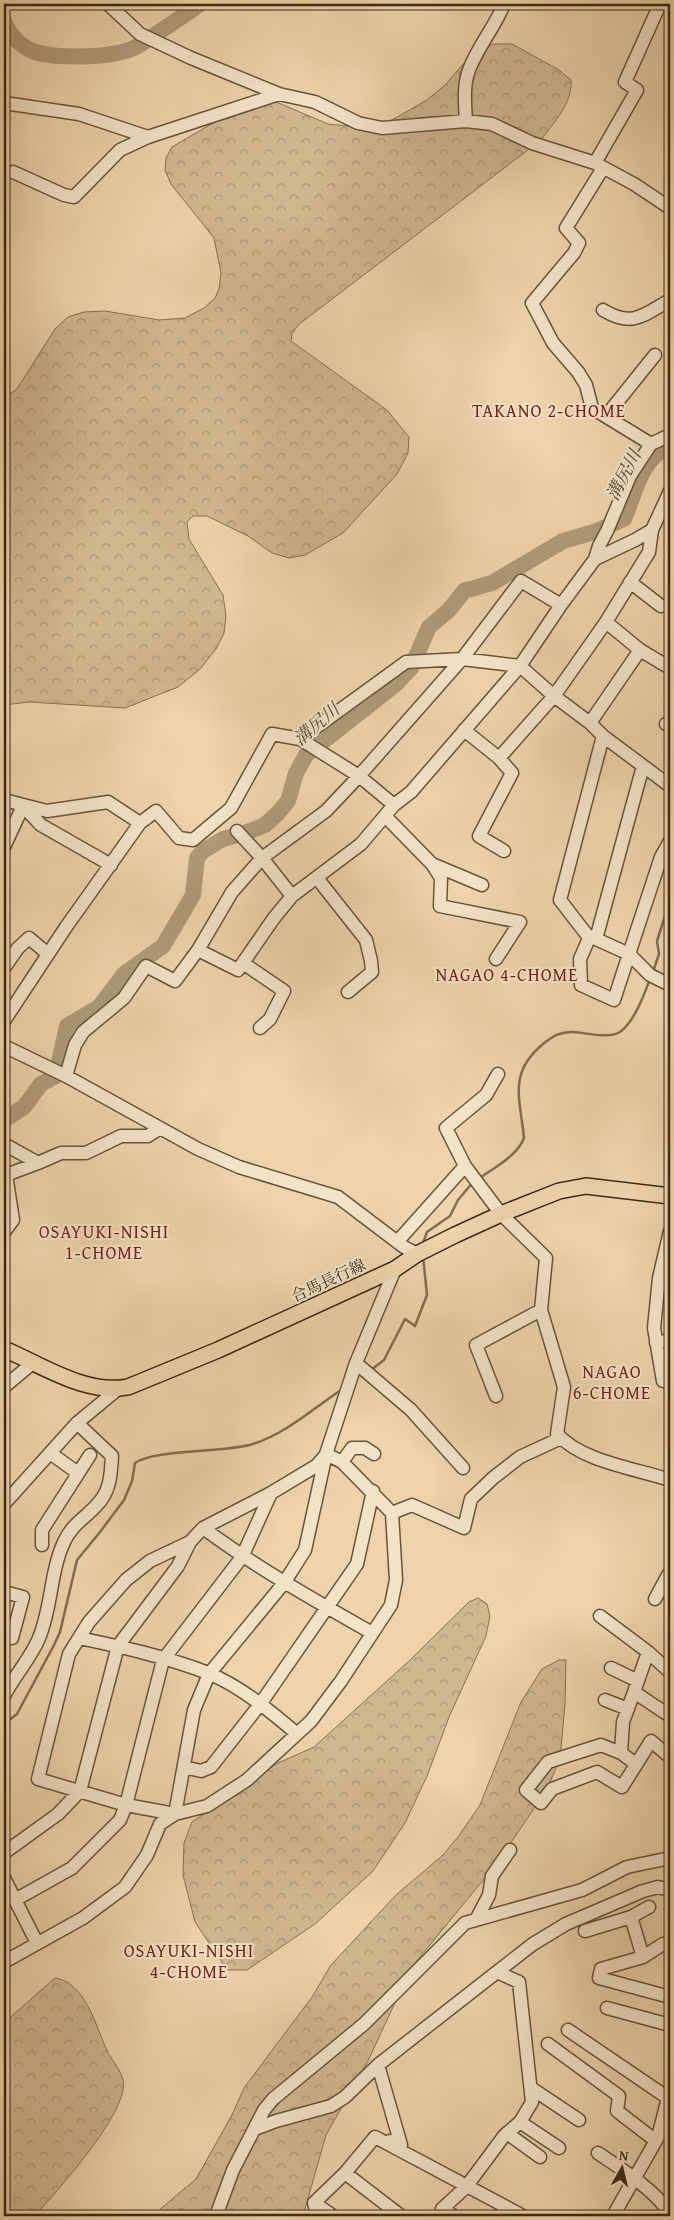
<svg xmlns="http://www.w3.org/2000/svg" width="674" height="2220" font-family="'Gentium Book Plus','Noto Serif JP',serif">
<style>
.forest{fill:url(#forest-crowns);stroke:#857054}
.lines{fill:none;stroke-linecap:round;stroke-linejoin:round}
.stream{stroke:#816d51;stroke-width:2.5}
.river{stroke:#b09a79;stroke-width:16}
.minor-casing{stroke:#68543b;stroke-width:15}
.major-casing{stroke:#3b2a15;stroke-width:18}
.minor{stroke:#f3e3c9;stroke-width:12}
.major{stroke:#edd4ac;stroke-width:15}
.labels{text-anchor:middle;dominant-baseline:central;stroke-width:4;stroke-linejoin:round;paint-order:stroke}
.street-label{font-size:16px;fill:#3b2a15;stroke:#f3e3c9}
.neighbourhood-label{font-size:18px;letter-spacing:1px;fill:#7a1f14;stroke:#f3e3c9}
.water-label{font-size:18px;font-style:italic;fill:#5e4c33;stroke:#f3e3c9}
</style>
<defs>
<pattern id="forest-crowns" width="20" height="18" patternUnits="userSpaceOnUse" patternTransform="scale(1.25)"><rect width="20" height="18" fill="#cfb792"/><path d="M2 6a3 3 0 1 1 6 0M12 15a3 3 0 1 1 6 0" fill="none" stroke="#a99576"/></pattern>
</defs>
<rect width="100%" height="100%" fill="#edd4ac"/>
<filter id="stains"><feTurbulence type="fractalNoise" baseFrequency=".004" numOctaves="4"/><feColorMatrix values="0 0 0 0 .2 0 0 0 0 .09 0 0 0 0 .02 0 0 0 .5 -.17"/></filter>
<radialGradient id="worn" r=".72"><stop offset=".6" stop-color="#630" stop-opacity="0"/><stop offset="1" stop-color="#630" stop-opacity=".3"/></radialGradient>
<path class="forest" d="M 493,44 L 512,44 L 559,70 L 571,80 C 573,103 554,122 541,140 L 298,325 L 292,334 L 291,341 L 387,410 L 409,437 L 408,453 L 397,474 L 343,533 L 305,555 L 289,558 L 272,553 L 248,536 L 207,516 L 193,516 L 187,522 L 189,539 L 223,595 L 226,616 L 224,633 L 216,649 L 200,669 L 178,687 L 125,708 L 29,702 L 4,705 L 4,398 L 17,389 L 55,329 L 68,317 L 84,312 L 105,311 L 159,320 L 185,318 L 204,308 L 215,298 L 219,289 L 221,273 L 214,238 L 171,184 L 165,170 L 166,158 L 172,147 L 225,116 L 274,101 L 328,124 L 365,128 L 383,125 L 427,100 L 445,85 L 472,54 Z
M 478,1598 L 487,1604 L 490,1616 L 486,1636 L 449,1717 L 427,1776 L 405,1823 L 373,1871 L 315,1924 L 247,1970 L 227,1970 L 195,1922 L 183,1875 L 184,1843 L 192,1822 L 278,1763 L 314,1747 L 409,1661 L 469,1602 Z
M 559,1660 L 566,1660 L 565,1704 L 560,1759 L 547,1789 L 498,1862 L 411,1968 L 368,2061 L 326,2135 L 303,2216 L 152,2216 L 196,2179 L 232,2115 L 244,2088 L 312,1997 L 331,1965 L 396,1895 L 443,1855 L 458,1837 L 480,1805 L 521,1702 L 542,1669 Z
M 55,1978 C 76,1981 87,2003 95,2021 C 99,2031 103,2042 108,2053 C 113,2061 121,2071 123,2080 C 130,2109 62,2185 42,2208 L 40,2216 L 4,2216 L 4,2023 Z"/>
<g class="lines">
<path class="stream" d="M 653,972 L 659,954 L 657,941 L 670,900
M 480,1178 C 495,1167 517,1156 524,1138 C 520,1098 508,1073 543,1044 C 553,1036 561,1031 574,1032 C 587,1033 608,1039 620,1032 C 634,1022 644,995 650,979
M 422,1246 L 427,1232 L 450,1216 L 458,1200 L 473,1182
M 371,1370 L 384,1360 L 405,1319 L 415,1326 L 427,1295 L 423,1256
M 4,1724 L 17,1714 L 54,1645 L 60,1632 L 77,1560 L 100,1532 L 124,1500 L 132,1481 L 135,1463 C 153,1449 226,1453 253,1444 C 285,1434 313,1409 341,1390"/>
<path class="river" d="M 4,21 C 9,35 21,47 35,52 C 59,59 120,59 141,44 C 160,31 181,18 200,4
M 4,1120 L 24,1107 L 41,1084 L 56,1076 L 67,1026 L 99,1007 L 124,974 L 163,946 L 193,895 L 197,858 L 203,851 L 223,839 L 245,833 L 265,825 L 278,813 L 288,801 L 296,773 L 306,755 L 396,684 L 411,668 L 429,627 L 449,610 L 465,590 C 475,589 482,585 492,583 L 563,541 L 594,532 L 624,519 C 638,487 638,464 670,444"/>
<g class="minor-casing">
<path id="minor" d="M 108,4 L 140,34 L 191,58 L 279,94 L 315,102 L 358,123 L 382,128 L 466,121 L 492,124 L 532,143 L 595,163 L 634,184 L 670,208
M 4,103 L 79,114 L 148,137
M 466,121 C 465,104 463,86 469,70 C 478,46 495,27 504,4
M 595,163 L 637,90 L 625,82 L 660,4
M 603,168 L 566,228 L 579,243 L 574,253 L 532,303 L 553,343 L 578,372 L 586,385 L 592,408 L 651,444 L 670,435
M 13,172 L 64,195 L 74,197 L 120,150 L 148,137 L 279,94
M 603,310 C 632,328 644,315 670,300
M 606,416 L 655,355
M 595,559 L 599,546 L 607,531 L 630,476 L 651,444
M 630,582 L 661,606
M 606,622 L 640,650 L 670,668
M 590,723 L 640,650
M 666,724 L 670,725
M 464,730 L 499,758 L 554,696 L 606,622 L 649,552 L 652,530 L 670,491
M 603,736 L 560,900 L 587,935 L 596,939 L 643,766
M 300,739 L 406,662 L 462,659 L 520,666 L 554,696 L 590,723 L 603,736 L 670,786
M 499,758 L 512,773 L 479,836 L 504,851
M 4,800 L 47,811 L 108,802 L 140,823
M 23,806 L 41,825 L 111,865
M 386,817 L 432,864 L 482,885
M 237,831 L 262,858 L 292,896
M 4,847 L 23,806
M 432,864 L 441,878 L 440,906 L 520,922 L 496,959
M 317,878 L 366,940 L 371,961 L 372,972 L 348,992
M 590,936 L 580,959 L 581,985 L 614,1000 L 629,954 L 650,975 L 670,985
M 596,939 L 629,954 L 661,857 L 670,841
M 198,950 L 238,970 L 274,918 L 292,896 L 361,844 L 394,805 L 411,792 L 520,666 L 561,605 L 595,559 L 635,540 L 652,530
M 243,963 L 284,991 L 270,1019 L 260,1028
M 4,968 L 18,948 L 29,938 L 48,954
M 4,1021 L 66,927 L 140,823 L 156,811 L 179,838 L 193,840 L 231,808 L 272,734 L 300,739 L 359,776 L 394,805
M 4,1046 L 66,1076 L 198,1149 L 239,1167 L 338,1197 L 404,1247 L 417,1254
M 498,1074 L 486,1095 L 446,1128 L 465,1166 L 501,1214 L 546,1258 L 541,1310 L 564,1387 L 557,1434 C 583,1462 634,1468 670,1480
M 66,1076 L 75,1045 L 83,1032 L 124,998 L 146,966 L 175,981 L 198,950 L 232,892 L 262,858 L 326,811 L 359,776 L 462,659 L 521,581 L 561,605
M 4,1144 L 38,1163 L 61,1153 L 86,1153 L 121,1136 L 148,1136 L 160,1128
M 670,1231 L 659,1278 L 654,1328 L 663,1381 L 670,1380
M 4,1232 L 13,1220 L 6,1175 L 38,1163
M 397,1242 L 465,1166
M 656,1343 L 670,1340
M 356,1363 L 411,1410 L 463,1468
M 4,1387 L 34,1362
M 496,1396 L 476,1345 L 541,1310
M 50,1453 L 78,1473
M 342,1462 L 352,1448 L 365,1448 L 374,1454
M 4,1504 L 77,1423 L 118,1389
M 392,1513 L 412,1505 L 464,1528 L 471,1499 L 493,1478 L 520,1457 L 561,1438
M 203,1528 C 257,1568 314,1600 372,1633
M 42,1545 L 42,1530 L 90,1455
M 4,1592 L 23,1597 L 12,1638
M 655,1599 L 668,1575 L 670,1577
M 600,1616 L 648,1652 L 670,1672
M 79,1638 C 122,1647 167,1657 208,1673 C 240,1686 270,1711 296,1733
M 611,1668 L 638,1681
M 634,1692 L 648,1652
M 4,1696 C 14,1676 31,1658 39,1638 C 52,1607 50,1572 64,1542 C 73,1521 92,1515 103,1497 C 111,1485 111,1469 112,1456 L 77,1423
M 605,1700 L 628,1709
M 621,1753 L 623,1722 L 634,1692 L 670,1716
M 636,1764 L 621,1753 L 601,1745 L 548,1762 L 526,1790 L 541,1803 L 552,1789 L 597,1772 L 622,1787 L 651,1741 L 670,1757
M 184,1767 L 201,1771 L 211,1767 L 261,1703 L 357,1564 L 373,1491
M 175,1814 L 194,1710 L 209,1674 L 284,1583 L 305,1550 L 326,1454 L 356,1363 L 395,1269
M 175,1814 L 126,1805 L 38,1779 L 69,1654 L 89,1622 L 126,1580 L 150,1561 L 190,1542
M 4,1853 L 58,1814 L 80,1791 L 118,1646 L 178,1566 L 190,1542 L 203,1528 L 271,1493 L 316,1466 L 325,1456
M 4,1878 L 37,1943
M 15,1900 L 72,1868 L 120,1820 L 126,1805 L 163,1660 L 242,1557 L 271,1493
M 476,1920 L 489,1895 L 492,1876 L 510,1850
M 585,1931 L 631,1917
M 670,1946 L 663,1944 L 643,1957 L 601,1969 L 599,1978 L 670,1997
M 643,1957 L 631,1917 L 649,1907
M 4,1962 L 83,1918 L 125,1887 L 147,1855 L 160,1824 L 175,1814 L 207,1806 L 247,1780 L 311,1721 L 341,1681 L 391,1605 L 396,1580 L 392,1513 L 342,1462 L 326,1454
M 607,2008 L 670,2025
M 568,2030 L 668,2098
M 548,2044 L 619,2096 L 617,2111 L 656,2141
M 378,2065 L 401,2145 L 390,2141
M 531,2088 L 579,2120
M 520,2122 L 559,2148
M 255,2129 L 276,2121 L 331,2106 L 345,2097 L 378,2065 L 497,1972 L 533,1944 L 566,1924 L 643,1891 L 658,1887 L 670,1890
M 507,2133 L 540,2157
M 375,2137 L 523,2216
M 598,2153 C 623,2170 652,2188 670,2213
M 345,2173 L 401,2216
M 314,2203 L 333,2216
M 216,2216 L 233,2170 L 264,2110 L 273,2099 L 364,2024 L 465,1923 L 582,1890 L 627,1867 L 670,1858
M 318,2216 L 314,2203 L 345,2173 L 375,2137
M 454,2216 L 442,2209 L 466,2187 L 504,2136 L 520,2122 L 532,2102 L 519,1982 L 497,1972
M 613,2216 L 658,2137 L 668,2098 L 670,2099"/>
</g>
<g class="major-casing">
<path id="major" d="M 4,1349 C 42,1365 85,1395 128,1387 L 218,1350 L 395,1269 L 417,1254 L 455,1235 L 501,1214 L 559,1191 L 586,1186 L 670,1196"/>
</g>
<use href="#minor" class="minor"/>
<use href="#major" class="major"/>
</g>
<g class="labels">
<g class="street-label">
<text transform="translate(328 1280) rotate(-25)">合馬長行線</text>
</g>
<g class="neighbourhood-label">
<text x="549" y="410">TAKANO 2-CHOME</text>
<text x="507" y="974">NAGAO 4-CHOME</text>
<text x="104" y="1231">OSAYUKI-NISHI<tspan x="104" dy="21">1-CHOME</tspan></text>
<text x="612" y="1371">NAGAO<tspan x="612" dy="21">6-CHOME</tspan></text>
<text x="189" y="1950">OSAYUKI-NISHI<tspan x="189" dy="21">4-CHOME</tspan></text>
</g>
<g class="water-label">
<text transform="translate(623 475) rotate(-63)">溝尻川</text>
<text transform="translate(316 724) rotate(-41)">溝尻川</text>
</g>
</g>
<rect width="674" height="2220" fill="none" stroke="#edd4ac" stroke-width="20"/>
<rect x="5" y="5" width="664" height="2210" fill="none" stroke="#3b2a15" stroke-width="2.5"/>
<rect x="10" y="10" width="654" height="2200" fill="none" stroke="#3b2a15"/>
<g transform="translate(622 2168) rotate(8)" stroke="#f3e3c9" stroke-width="4" paint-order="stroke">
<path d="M0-4L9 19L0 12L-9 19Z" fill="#3b2a15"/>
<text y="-8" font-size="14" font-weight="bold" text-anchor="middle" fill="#3b2a15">N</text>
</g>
<rect width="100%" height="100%" filter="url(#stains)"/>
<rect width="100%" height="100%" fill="url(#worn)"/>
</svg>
